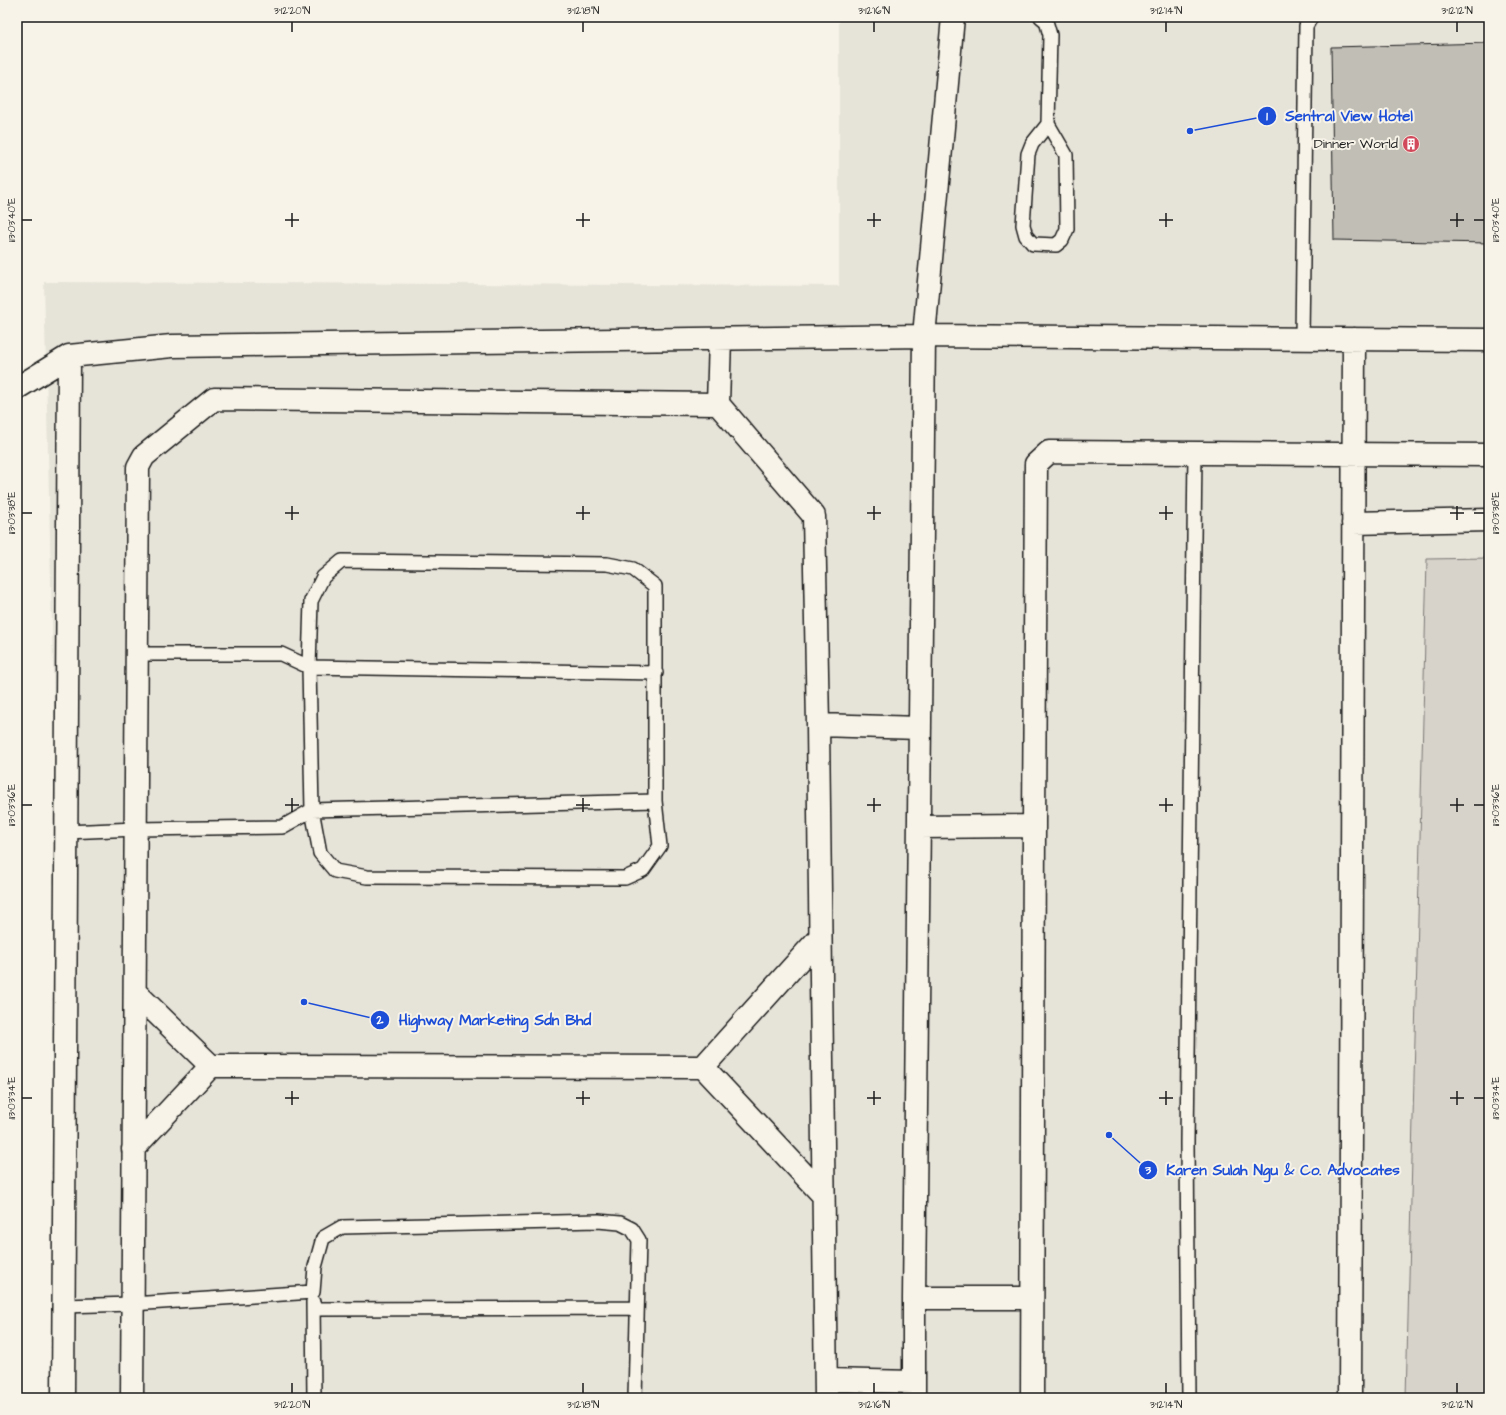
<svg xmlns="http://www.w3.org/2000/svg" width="1506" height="1415" font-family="'Architects Daughter',sans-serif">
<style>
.built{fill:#e6e3d9}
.green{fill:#d7d3cb;stroke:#7a7874}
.building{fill:#c0beb5;stroke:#1c1c1c}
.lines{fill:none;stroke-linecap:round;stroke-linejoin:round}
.lane-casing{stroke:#1c1c1c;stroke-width:16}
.street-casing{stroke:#1c1c1c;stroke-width:25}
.lane{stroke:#f7f3e8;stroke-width:13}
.street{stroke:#f7f3e8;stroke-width:22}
.ticks{fill:none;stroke:#1c1c1c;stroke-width:1.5}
.labels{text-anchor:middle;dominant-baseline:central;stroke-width:4;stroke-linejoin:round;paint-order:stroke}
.poi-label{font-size:14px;fill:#1c1c1c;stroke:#f7f3e8;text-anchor:end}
.leader{fill:none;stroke:#1d4ed8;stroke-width:1.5}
.callout-dot{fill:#1d4ed8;stroke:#f7f3e8;stroke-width:1.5}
.mark-label{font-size:12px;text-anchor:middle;font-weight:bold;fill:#fff}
.callout-label{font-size:15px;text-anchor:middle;font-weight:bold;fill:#1d4ed8;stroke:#f7f3e8;stroke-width:4;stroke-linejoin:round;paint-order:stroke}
.neatline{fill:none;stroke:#1c1c1c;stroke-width:1.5}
.ticks-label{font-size:10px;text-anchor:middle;fill:#1c1c1c}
</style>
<rect width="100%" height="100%" fill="#f7f3e8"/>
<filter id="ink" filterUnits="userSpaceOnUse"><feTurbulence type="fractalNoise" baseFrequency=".025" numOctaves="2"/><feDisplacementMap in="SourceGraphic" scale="8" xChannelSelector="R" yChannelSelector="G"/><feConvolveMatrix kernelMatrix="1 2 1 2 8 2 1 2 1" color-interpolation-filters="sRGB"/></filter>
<g filter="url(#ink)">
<path class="built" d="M 839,17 L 1489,17 L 1489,1398 L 70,1398 L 44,282 L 839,286 Z"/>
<path class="green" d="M 1489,558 L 1489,1398 L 1406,1398 L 1427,559 Z"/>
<path class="building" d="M 1489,43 L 1489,243 L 1334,240 L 1331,47 Z"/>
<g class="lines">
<g class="lane-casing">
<path id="lane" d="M 1041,17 L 1046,21 L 1050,35 L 1048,124 L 1066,155 L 1067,229 L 1062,240 L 1056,245 L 1033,244 L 1026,236 L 1023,225 L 1028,154 L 1032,144 L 1048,124
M 1302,338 L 1306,26 L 1311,17
M 342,561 L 607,564 L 633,569 L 655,586 L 655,801 L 660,846 L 643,870 L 625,878 L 367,877 L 335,871 L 320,853 L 312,810 L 309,667 L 311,601 L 323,577 Z
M 137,654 L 281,654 L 309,667 L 656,673
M 66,832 L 136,829 L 282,827 L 312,810 L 655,801
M 313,1302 L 314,1398
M 63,1306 L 132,1304 L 313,1292 L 315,1267 L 323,1238 L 342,1227 L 598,1221 L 620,1223 L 632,1229 L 639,1240 L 635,1398
M 313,1309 L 637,1308
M 1189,1398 L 1187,1143 L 1195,453"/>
</g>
<g class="street-casing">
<path id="street" d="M 720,339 L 718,404 L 814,516 L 818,725 L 826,1398
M 17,388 L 69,356 L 172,346 L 924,336 L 1489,340
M 1353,523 L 1489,520
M 818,725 L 920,728
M 919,827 L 1034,826
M 135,992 L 211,1066 L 703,1067 L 823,1195
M 703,1067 L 820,937
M 133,1149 L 211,1066
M 914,1298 L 1032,1298
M 826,1380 L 914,1382
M 63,1398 L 69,356
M 132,1398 L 138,467 L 144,456 L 214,399 L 718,404
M 914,1398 L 914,1298 L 924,336 L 953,17
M 1032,1398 L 1034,826 L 1036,464 L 1049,452 L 1489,455
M 1350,1398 L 1354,339"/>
</g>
<use href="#lane" class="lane"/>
<use href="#street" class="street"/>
</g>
</g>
<path class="ticks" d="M 292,22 L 292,32M 583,22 L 583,32M 874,22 L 874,32M 1166,22 L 1166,32M 1457,22 L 1457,32M 292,213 L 292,227M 583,213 L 583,227M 874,213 L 874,227M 1166,213 L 1166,227M 1457,213 L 1457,227M 22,220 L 32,220M 285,220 L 299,220M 576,220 L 590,220M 867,220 L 881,220M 1159,220 L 1173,220M 1450,220 L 1464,220M 1474,220 L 1484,220M 292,506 L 292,520M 583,506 L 583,520M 874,506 L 874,520M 1166,506 L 1166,520M 1457,506 L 1457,520M 22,513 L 32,513M 285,513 L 299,513M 576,513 L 590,513M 867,513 L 881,513M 1159,513 L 1173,513M 1450,513 L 1464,513M 1474,513 L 1484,513M 292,798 L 292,812M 583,798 L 583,812M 874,798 L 874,812M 1166,798 L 1166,812M 1457,798 L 1457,812M 22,805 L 32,805M 285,805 L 299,805M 576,805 L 590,805M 867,805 L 881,805M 1159,805 L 1173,805M 1450,805 L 1464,805M 1474,805 L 1484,805M 292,1091 L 292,1105M 583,1091 L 583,1105M 874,1091 L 874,1105M 1166,1091 L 1166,1105M 1457,1091 L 1457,1105M 22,1098 L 32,1098M 285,1098 L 299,1098M 576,1098 L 590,1098M 867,1098 L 881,1098M 1159,1098 L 1173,1098M 1450,1098 L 1464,1098M 1474,1098 L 1484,1098M 292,1383 L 292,1393M 583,1383 L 583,1393M 874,1383 L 874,1393M 1166,1383 L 1166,1393M 1457,1383 L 1457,1393"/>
<defs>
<g id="building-disc" transform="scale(0.9)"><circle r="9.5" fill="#d1495b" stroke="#f7f3e8"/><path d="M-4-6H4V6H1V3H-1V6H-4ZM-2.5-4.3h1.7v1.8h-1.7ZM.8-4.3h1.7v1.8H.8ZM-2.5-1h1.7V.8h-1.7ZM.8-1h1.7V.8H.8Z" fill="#fff"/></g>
</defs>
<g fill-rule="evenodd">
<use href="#building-disc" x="1411" y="144"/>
</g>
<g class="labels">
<g class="poi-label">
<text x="1398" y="144">Dinner World</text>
</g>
</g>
<path class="leader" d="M1190 131L1267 116M304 1002L380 1020M1109 1135L1148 1170"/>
<g class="callout-dot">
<circle cx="1190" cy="131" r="4"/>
<circle cx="304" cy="1002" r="4"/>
<circle cx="1109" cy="1135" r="4"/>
<circle cx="1267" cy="116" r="10"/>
<circle cx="380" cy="1020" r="10"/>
<circle cx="1148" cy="1170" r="10"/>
</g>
<g class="mark-label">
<text x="1267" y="120">1</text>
<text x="380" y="1024">2</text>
<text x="1148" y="1174">3</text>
</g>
<g class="callout-label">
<text x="1349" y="121">Sentral View Hotel</text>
<text x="495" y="1025">Highway Marketing Sdn Bhd</text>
<text x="1283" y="1175">Karen Sulah Ngu &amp; Co. Advocates</text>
</g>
<rect width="1506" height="1415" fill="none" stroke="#f7f3e8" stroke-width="44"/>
<rect x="22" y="22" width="1462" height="1371" class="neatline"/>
<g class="ticks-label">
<text x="292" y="14">3°12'20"N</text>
<text x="583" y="14">3°12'18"N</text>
<text x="874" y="14">3°12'16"N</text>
<text x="1166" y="14">3°12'14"N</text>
<text x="1457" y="14">3°12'12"N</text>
<text transform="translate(1495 220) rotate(-90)" y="4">113°03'40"E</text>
<text transform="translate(11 220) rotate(-90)" y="4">113°03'40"E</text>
<text transform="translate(1495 513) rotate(-90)" y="4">113°03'38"E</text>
<text transform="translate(11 513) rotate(-90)" y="4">113°03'38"E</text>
<text transform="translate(1495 805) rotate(-90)" y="4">113°03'36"E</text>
<text transform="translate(11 805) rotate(-90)" y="4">113°03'36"E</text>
<text transform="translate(1495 1098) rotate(-90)" y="4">113°03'34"E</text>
<text transform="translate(11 1098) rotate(-90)" y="4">113°03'34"E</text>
<text x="292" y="1408">3°12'20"N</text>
<text x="583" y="1408">3°12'18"N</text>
<text x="874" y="1408">3°12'16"N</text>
<text x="1166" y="1408">3°12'14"N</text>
<text x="1457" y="1408">3°12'12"N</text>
</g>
</svg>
